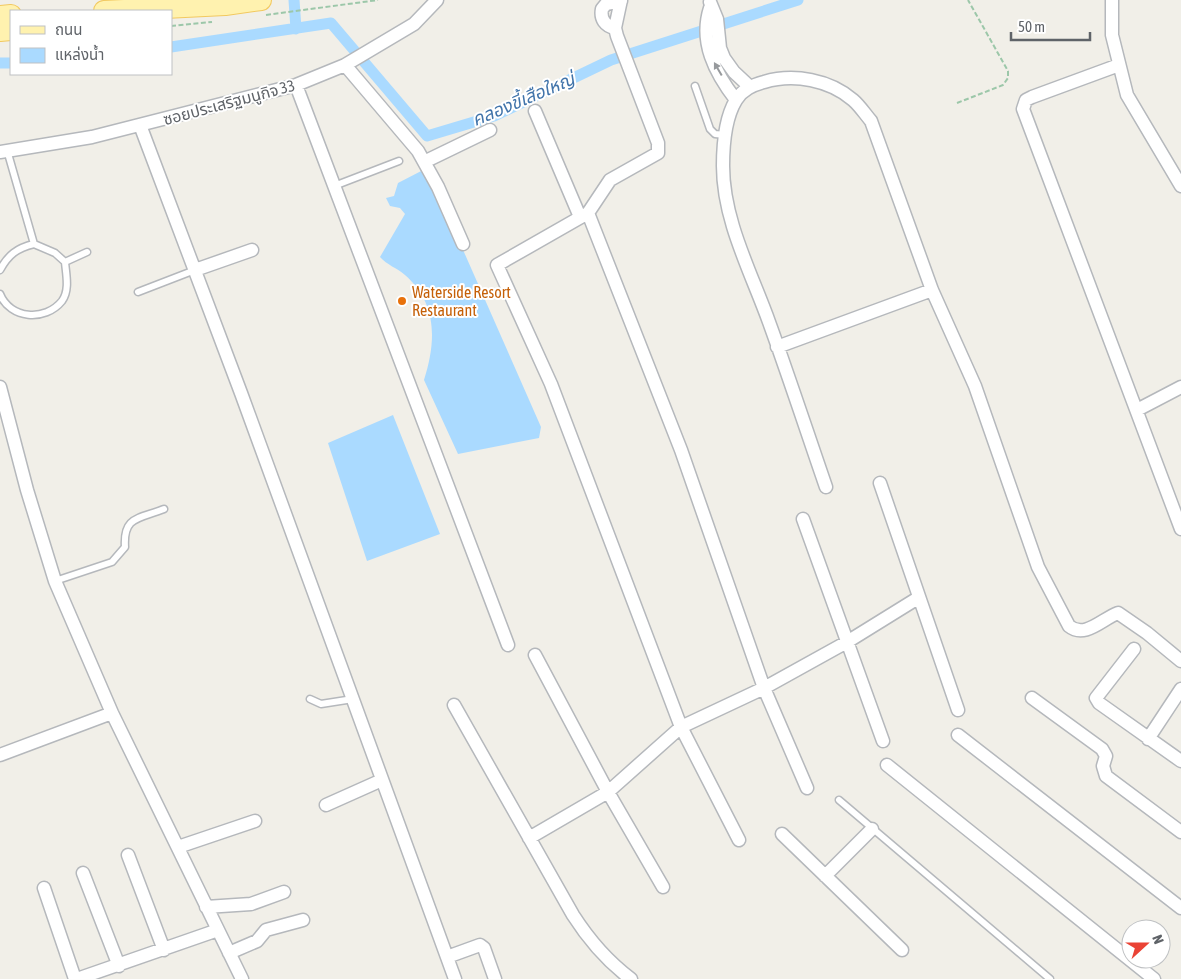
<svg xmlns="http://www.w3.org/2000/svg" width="1181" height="979" font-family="'Asap Condensed','Noto Sans Thai',sans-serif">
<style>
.water{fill:#aadaff}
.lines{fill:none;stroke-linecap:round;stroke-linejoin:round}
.canal{stroke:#aadaff;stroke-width:11}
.service-casing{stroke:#b5b8bc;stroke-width:9}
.minor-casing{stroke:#b5b8bc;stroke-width:15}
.primary-casing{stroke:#f2c960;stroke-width:22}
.path{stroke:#9cc7a9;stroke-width:2;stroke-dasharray:5 2.5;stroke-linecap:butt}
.service{stroke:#fff;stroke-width:6}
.minor{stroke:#fff;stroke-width:12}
.primary{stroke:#fff2af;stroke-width:20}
.oneway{fill:#979a9d}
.food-dot{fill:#e8710a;stroke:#fff;stroke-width:2}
.labels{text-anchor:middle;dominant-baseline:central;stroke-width:4;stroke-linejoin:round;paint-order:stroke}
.street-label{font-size:16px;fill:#5f6368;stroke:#fff}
.food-label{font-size:16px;fill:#c56008;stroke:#fff;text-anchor:start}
.water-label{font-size:18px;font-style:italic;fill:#4174aa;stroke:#fff}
</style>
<rect width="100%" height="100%" fill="#f1efe8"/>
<path class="water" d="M 427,168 L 541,427 L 539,438 L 458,454 L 424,380 C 436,342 438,304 405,275 C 397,268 387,265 380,257 L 405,214 L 400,208 L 390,206 L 386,198 L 394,196 L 398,183 Z
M 393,415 L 440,534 L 367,561 L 328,443 Z"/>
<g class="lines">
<path class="canal" d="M 294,0 L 296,29
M 171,47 L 331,23 L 427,136 L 494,116 L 611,60 L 798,0
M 0,63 L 11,63"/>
<g class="service-casing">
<path id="service" d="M 695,86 L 710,129 L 715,134 L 725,135
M 7,150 L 34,244 L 55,253 L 65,262 L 87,252
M 334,186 L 399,161
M 0,270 C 8,255 17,248 34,244
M 138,292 L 195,270
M 0,294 C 10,319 45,322 62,301 C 70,290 66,274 65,262
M 55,581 L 112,562 L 125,547 C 123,516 139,519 164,509
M 310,699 L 321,704 L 353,699
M 839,800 L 1050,979"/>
</g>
<g class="minor-casing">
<path id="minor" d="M 621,0 L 615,28 L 617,36 L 658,143 L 658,153 L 610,180 L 588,213 L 497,265 L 551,384 L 681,727 L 739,840
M 1112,0 L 1112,35 L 1127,95 L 1181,186
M 710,2 L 717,19 L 720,48 L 724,58 L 734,72 L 750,87
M 710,8 C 699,42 715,73 736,100
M 615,28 C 605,26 600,19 602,9 L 606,4 L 621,1
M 345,65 L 418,151 L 438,187 L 463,244
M 1119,65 L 1032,97 L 1026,100 L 1023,109 L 1181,529
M 296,85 L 508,645
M 535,111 L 580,217
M 140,125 L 241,393 L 455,979
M 0,152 L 92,137 L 296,85 L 345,65 L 414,24 L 437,0
M 424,162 L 490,130
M 588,213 L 681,450 L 764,688 L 807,788
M 195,270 L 252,250
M 777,347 L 932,290
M 0,387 L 27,490 L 55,581 L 112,713 L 242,979
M 1137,410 L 1181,387
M 880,483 L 958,710
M 826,487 C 807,432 789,377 769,322 C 751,272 723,220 723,166 C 723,145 725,118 736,100 C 743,89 753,85 764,82 C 794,73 830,80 853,100 C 860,106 865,114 871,121 L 932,290 L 975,386 L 1038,567 L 1069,626 C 1085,639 1102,619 1118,613 L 1147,633 L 1181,661
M 803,519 L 883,741
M 1134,649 L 1096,698 L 1099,703 L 1181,761
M 535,655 L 608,792 L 663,887
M 1032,698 L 1102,749 L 1106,756 L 1103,766 L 1106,776 L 1181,832
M 454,705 L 573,915 C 589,940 607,961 631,979
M 958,735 L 1181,908
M 1148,739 L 1181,689
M 0,755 L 112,713
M 887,765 L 1154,979
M 326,805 L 382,780
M 782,834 L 902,950
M 529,838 L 608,792 L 681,727 L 764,688 L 847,642 L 918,598
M 178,847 L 255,821
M 128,855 L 164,950
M 83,873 L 119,966
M 825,876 L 872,829
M 44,888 L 75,979
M 206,907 L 251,904 L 284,892
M 229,953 L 257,941 L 266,930 L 303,920
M 447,957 L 480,945 L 484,948 L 495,979
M 77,979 L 218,930"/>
</g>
<g class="primary-casing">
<path id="primary" d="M 104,11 L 225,5 L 261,0
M 0,16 L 11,15
M 0,31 L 11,30"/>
</g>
<path class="path" d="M 266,15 L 378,0
M 171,26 L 212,22
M 957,103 L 1003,85 L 1008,78 L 1008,71 L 968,0"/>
<use href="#service" class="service"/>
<use href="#minor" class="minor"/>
<use href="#primary" class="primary"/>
</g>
<defs><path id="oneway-solid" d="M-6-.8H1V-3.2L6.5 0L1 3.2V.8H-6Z" transform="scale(1.25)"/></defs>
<use class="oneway" href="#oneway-solid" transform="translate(718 69) rotate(-120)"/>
<circle class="food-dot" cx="402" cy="301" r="5"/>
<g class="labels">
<g class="street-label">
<text transform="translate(229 102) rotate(-15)">ซอยประเสริฐมนูกิจ 33</text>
</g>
<g class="food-label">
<text x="412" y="292">Waterside Resort<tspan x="412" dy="18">Restaurant</tspan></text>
</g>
<g class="water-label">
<text transform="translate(523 99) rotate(-23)">คลองขี้เสือใหญ่</text>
</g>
</g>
<rect x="10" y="10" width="162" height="65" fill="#ffffff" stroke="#bfc1c3"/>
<rect x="20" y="26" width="25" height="8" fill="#fff2af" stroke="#bfc1c3"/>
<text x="55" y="35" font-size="15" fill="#5f6368">ถนน</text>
<rect x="20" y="48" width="25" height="15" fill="#aadaff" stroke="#bfc1c3"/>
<text x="55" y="60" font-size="15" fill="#5f6368">แหล่งน้ำ</text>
<g transform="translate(1146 944) rotate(69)"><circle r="24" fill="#ffffff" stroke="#bfc1c3"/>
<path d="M0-4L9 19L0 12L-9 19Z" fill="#ea4335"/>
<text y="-8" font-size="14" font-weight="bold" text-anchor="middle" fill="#5f6368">N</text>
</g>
<path d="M1011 32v8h79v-8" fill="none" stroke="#5f6368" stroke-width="2.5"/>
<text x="1018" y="32" font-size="15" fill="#5f6368" stroke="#ffffff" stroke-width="4" paint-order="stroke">50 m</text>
</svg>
